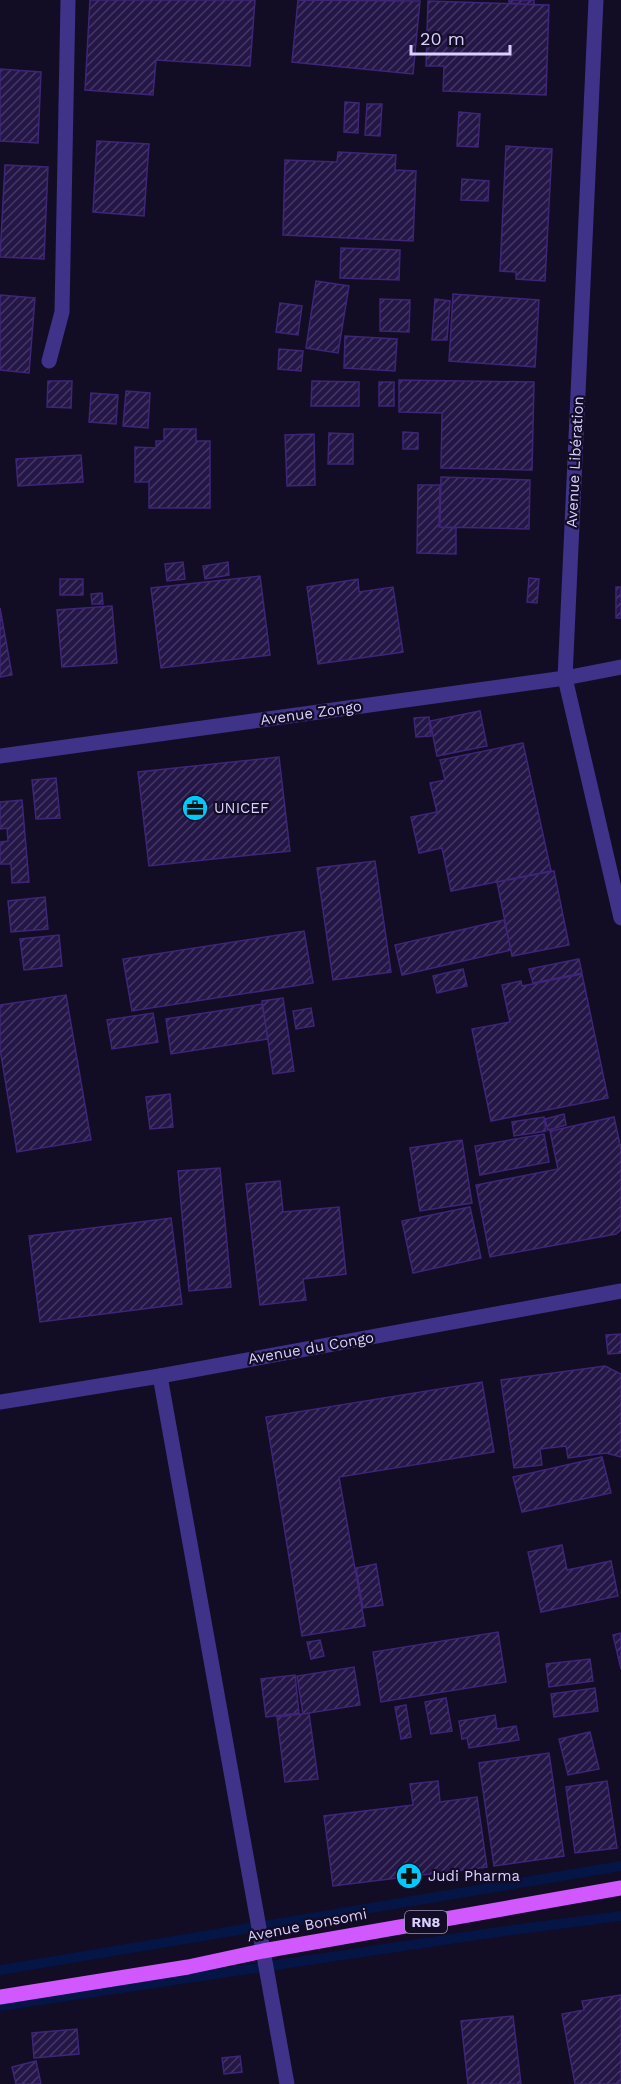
<svg xmlns="http://www.w3.org/2000/svg" width="621" height="2084" font-family="'Work Sans',sans-serif">
<style>
.lines{fill:none;stroke-linecap:round;stroke-linejoin:round}
.stream{stroke:#041546;stroke-width:10}
.building{fill:url(#building-hatch);stroke:#3e2577;stroke-width:1.5}
.minor{stroke:#3e3289;stroke-width:15}
.tertiary{stroke:#3e3289;stroke-width:15}
.primary{stroke:#d157ff;stroke-width:15}
.labels{text-anchor:middle;dominant-baseline:central;stroke-width:4.5;stroke-linejoin:round;paint-order:stroke}
.shield{fill:#130c25;stroke:#9e95be;stroke-width:1.5}
.shield-label{font-size:14px;font-weight:bold;fill:#dad0ff}
.street-label{font-size:15px;fill:#dad0ff;stroke:#130c25}
.poi-label{font-size:15px;fill:#dad0ff;stroke:#130c25;text-anchor:start}
</style>
<defs>
<pattern id="building-hatch" width="6" height="6" patternUnits="userSpaceOnUse" patternTransform="scale(1.5)"><rect width="6" height="6" fill="#251648"/><path d="M-1 1l2-2M0 6l6-6M5 7l2-2" fill="none" stroke="#443763"/></pattern>
</defs>
<rect width="100%" height="100%" fill="#130c25"/>
<g class="lines">
<path class="stream" d="M 0,1970 L 621,1866
M 0,2006 L 512,1930 L 621,1916"/>
</g>
<path class="building" d="M 90,0 L 255,0 L 250,66 L 156,60 L 153,95 L 85,90 Z
M 298,0 L 420,1 L 413,74 L 292,62 Z
M 509,0 L 534,0 L 534,5 L 509,3 Z
M 428,1 L 549,5 L 546,95 L 443,91 L 444,66 L 426,66 Z
M 0,69 L 41,72 L 38,143 L 0,141 Z
M 345,102 L 359,103 L 358,133 L 344,132 Z
M 367,104 L 382,104 L 380,136 L 365,135 Z
M 459,112 L 480,114 L 478,147 L 457,146 Z
M 97,141 L 149,144 L 144,216 L 93,212 Z
M 506,146 L 552,149 L 545,281 L 516,279 L 516,272 L 500,271 Z
M 338,152 L 396,155 L 395,170 L 416,171 L 413,241 L 283,235 L 285,160 L 337,162 Z
M 5,165 L 48,167 L 44,259 L 0,257 Z
M 462,179 L 489,181 L 488,201 L 461,200 Z
M 341,248 L 400,250 L 399,280 L 340,278 Z
M 316,281 L 349,286 L 338,353 L 306,348 Z
M 453,294 L 539,300 L 535,367 L 449,361 Z
M 0,295 L 35,298 L 29,373 L 0,370 Z
M 380,299 L 410,300 L 409,332 L 380,331 Z
M 435,299 L 450,301 L 447,340 L 432,340 Z
M 280,303 L 302,306 L 298,335 L 276,332 Z
M 345,336 L 397,339 L 395,371 L 344,368 Z
M 279,349 L 303,351 L 301,371 L 278,369 Z
M 399,380 L 534,382 L 532,470 L 441,468 L 442,413 L 399,412 Z
M 48,381 L 72,381 L 71,408 L 47,407 Z
M 312,381 L 359,382 L 359,406 L 311,406 Z
M 379,382 L 394,382 L 394,406 L 379,406 Z
M 126,391 L 150,393 L 148,428 L 123,426 Z
M 91,393 L 118,395 L 116,424 L 89,422 Z
M 164,429 L 196,429 L 196,441 L 210,441 L 210,508 L 149,508 L 149,482 L 135,482 L 135,447 L 156,448 L 156,441 L 164,441 Z
M 403,432 L 418,433 L 418,449 L 403,449 Z
M 329,433 L 353,434 L 353,464 L 328,464 Z
M 314,434 L 315,485 L 287,486 L 285,435 Z
M 81,455 L 83,482 L 18,486 L 16,459 Z
M 441,477 L 530,480 L 529,529 L 440,527 Z
M 418,485 L 440,485 L 439,527 L 456,528 L 456,554 L 417,553 Z
M 183,562 L 185,579 L 167,581 L 165,564 Z
M 228,562 L 229,575 L 205,579 L 203,566 Z
M 260,576 L 270,655 L 161,668 L 151,588 Z
M 529,578 L 539,579 L 537,603 L 527,602 Z
M 60,579 L 83,579 L 83,595 L 60,595 Z
M 358,579 L 359,592 L 393,587 L 403,652 L 318,664 L 307,587 Z
M 616,587 L 621,587 L 621,618 L 616,618 Z
M 102,593 L 103,604 L 92,604 L 91,594 Z
M 112,606 L 117,663 L 62,667 L 57,610 Z
M 0,608 L 12,675 L 0,677 Z
M 480,711 L 487,746 L 437,756 L 430,721 Z
M 429,717 L 431,736 L 416,737 L 414,718 Z
M 523,743 L 551,871 L 451,891 L 442,848 L 419,853 L 411,817 L 437,812 L 430,783 L 445,780 L 440,760 Z
M 279,757 L 290,851 L 149,866 L 138,772 Z
M 56,778 L 60,818 L 36,819 L 32,780 Z
M 22,800 L 29,882 L 12,883 L 11,864 L 0,864 L 0,842 L 8,841 L 7,828 L 0,829 L 0,802 Z
M 375,861 L 391,972 L 333,980 L 317,868 Z
M 554,871 L 569,945 L 512,956 L 497,882 Z
M 45,897 L 48,929 L 11,932 L 8,901 Z
M 504,920 L 511,950 L 402,975 L 395,945 Z
M 304,931 L 313,983 L 132,1011 L 123,959 Z
M 59,935 L 62,966 L 24,970 L 20,939 Z
M 579,959 L 582,973 L 533,983 L 529,969 Z
M 463,969 L 467,986 L 437,993 L 433,976 Z
M 582,974 L 608,1098 L 491,1121 L 472,1029 L 510,1022 L 502,985 L 521,981 L 522,986 Z
M 66,995 L 91,1140 L 17,1152 L 0,1049 L 0,1005 Z
M 283,998 L 294,1071 L 273,1074 L 262,1001 Z
M 262,1004 L 268,1039 L 171,1054 L 166,1019 Z
M 311,1008 L 314,1026 L 296,1029 L 293,1011 Z
M 153,1013 L 158,1042 L 112,1049 L 107,1020 Z
M 170,1094 L 173,1127 L 150,1129 L 146,1097 Z
M 564,1114 L 566,1125 L 548,1130 L 545,1119 Z
M 544,1117 L 546,1131 L 514,1136 L 512,1122 Z
M 614,1117 L 621,1149 L 621,1230 L 616,1234 L 490,1257 L 476,1185 L 558,1169 L 550,1131 Z
M 544,1134 L 549,1162 L 480,1175 L 475,1146 Z
M 462,1140 L 472,1203 L 420,1211 L 410,1148 Z
M 220,1168 L 231,1287 L 189,1291 L 178,1171 Z
M 280,1181 L 283,1212 L 339,1207 L 346,1274 L 303,1279 L 306,1300 L 260,1305 L 246,1184 Z
M 470,1207 L 481,1258 L 413,1273 L 402,1221 Z
M 171,1218 L 182,1304 L 40,1322 L 29,1236 Z
M 621,1334 L 621,1353 L 608,1354 L 606,1335 Z
M 605,1366 L 621,1374 L 621,1457 L 606,1453 L 568,1458 L 566,1446 L 540,1449 L 542,1465 L 514,1468 L 501,1380 Z
M 482,1382 L 494,1452 L 339,1477 L 365,1626 L 302,1636 L 266,1417 Z
M 602,1457 L 611,1493 L 522,1512 L 513,1477 Z
M 562,1545 L 567,1570 L 611,1561 L 618,1596 L 541,1612 L 528,1552 Z
M 376,1564 L 383,1605 L 363,1608 L 356,1568 Z
M 498,1632 L 506,1682 L 381,1702 L 373,1652 Z
M 621,1633 L 621,1669 L 613,1635 Z
M 320,1640 L 324,1656 L 311,1659 L 307,1642 Z
M 590,1659 L 593,1681 L 549,1687 L 546,1664 Z
M 354,1667 L 360,1705 L 303,1714 L 297,1676 Z
M 295,1675 L 299,1713 L 266,1717 L 261,1679 Z
M 595,1688 L 598,1711 L 554,1717 L 551,1694 Z
M 446,1698 L 452,1731 L 431,1734 L 425,1702 Z
M 406,1705 L 411,1737 L 401,1739 L 395,1707 Z
M 309,1713 L 318,1779 L 285,1782 L 277,1717 Z
M 495,1715 L 497,1729 L 516,1726 L 519,1740 L 469,1748 L 467,1738 L 462,1739 L 459,1721 Z
M 590,1732 L 599,1769 L 568,1775 L 559,1739 Z
M 549,1753 L 564,1856 L 494,1866 L 479,1763 Z
M 438,1781 L 440,1802 L 477,1797 L 487,1867 L 333,1886 L 324,1816 L 413,1805 L 410,1784 Z
M 607,1781 L 617,1848 L 575,1853 L 566,1787 Z
M 621,1995 L 621,2084 L 575,2084 L 562,2014 L 584,2010 L 582,2001 Z
M 513,2016 L 521,2084 L 468,2084 L 461,2021 Z
M 77,2029 L 79,2054 L 34,2058 L 32,2033 Z
M 240,2056 L 242,2072 L 224,2074 L 222,2058 Z
M 36,2061 L 41,2084 L 16,2084 L 12,2067 Z"/>
<g class="lines">
<path class="minor" d="M 49,361 L 62,312 L 68,0
M 0,756 L 565,678 L 621,667
M 160,1376 L 287,2084"/>
<path class="tertiary" d="M 596,0 L 565,678 L 621,918
M 0,1402 L 160,1376 L 621,1291"/>
<path class="primary" d="M 0,1997 L 188,1967 L 263,1951 L 621,1888"/>
</g>
<defs>
<g id="office-disc" transform="scale(1.35)"><circle r="9.5" fill="#00c9fb" stroke="#130c25"/><path d="M-6-3h4V-5.5h4V-3h4V5H-6ZM-1-4.5V-3h2v-1.5ZM-6 0V1H6V0Z" fill="#111"/></g>
<g id="pharmacy-disc" transform="scale(1.35)"><circle r="9.5" fill="#00c9fb" stroke="#130c25"/><path d="M-2-6h4v4h4v4h-4v4h-4v-4h-4v-4h4Z" fill="#111"/></g>
</defs>
<g fill-rule="evenodd">
<use href="#office-disc" x="195" y="808"/>
<use href="#pharmacy-disc" x="409" y="1876"/>
</g>
<g class="labels">
<rect class="shield" x="405" y="1911" width="42" height="22" rx="4.5"/>
<g class="shield-label">
<text x="426" y="1922">RN8</text>
</g>
<g class="street-label">
<text transform="translate(575 462) rotate(-87)">Avenue Libération</text>
<text transform="translate(311 713) rotate(-8)">Avenue Zongo</text>
<text transform="translate(311 1348) rotate(-10)">Avenue du Congo</text>
<text transform="translate(307 1925) rotate(-11)">Avenue Bonsomi</text>
</g>
<g class="poi-label">
<text x="214" y="808">UNICEF</text>
<text x="428" y="1876">Judi Pharma</text>
</g>
</g>
<path d="M411 45v9h99v-9" fill="none" stroke="#dad0ff" stroke-width="3"/>
<text x="420" y="45" font-size="18" fill="#dad0ff" stroke="#130c25" stroke-width="4.5" paint-order="stroke">20 m</text>
</svg>
